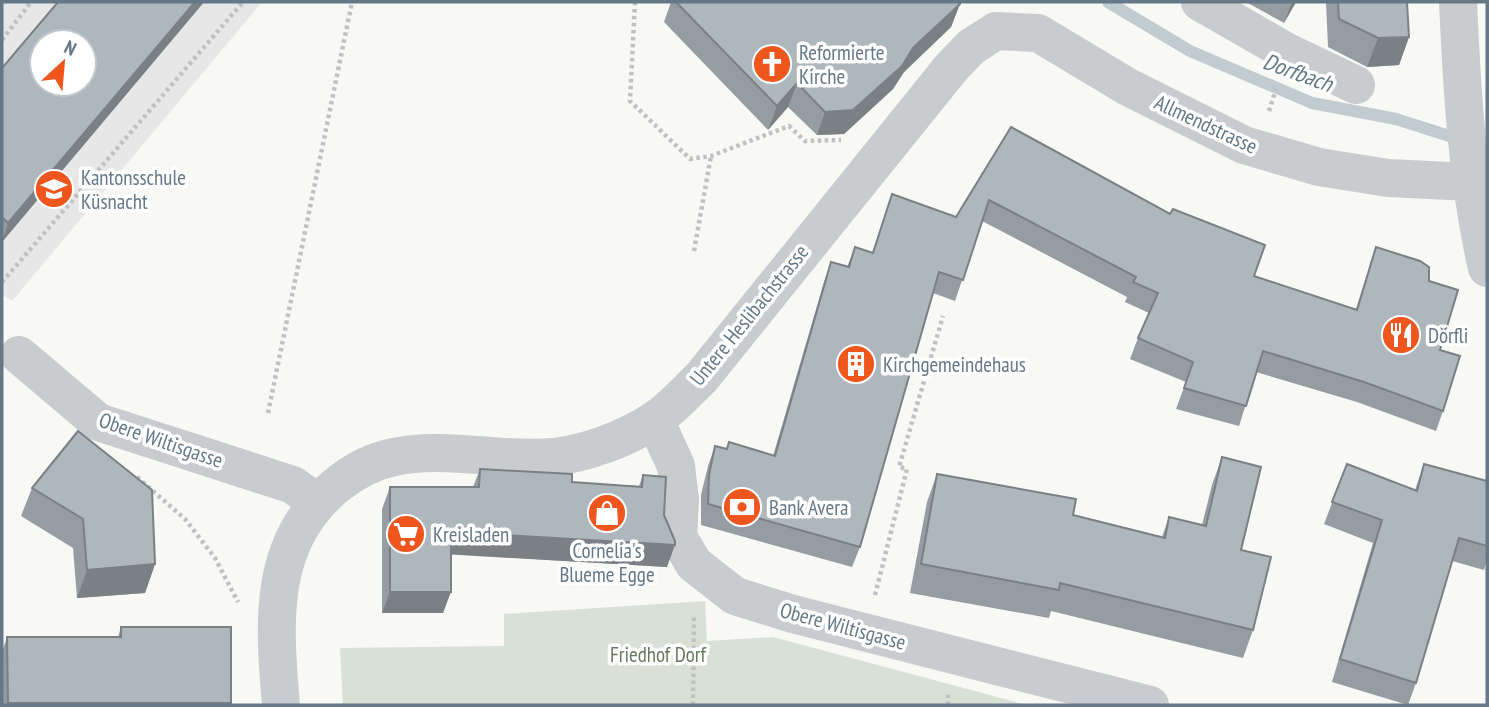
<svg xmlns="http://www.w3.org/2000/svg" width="1489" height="707" font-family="'PT Sans Narrow',sans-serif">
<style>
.built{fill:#e6e7e6;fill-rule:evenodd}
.green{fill:#d9e1d6}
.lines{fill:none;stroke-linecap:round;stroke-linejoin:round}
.stream{stroke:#c1ccd1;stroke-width:12}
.path{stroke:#bfc2c4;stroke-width:4.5;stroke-dasharray:3.5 3.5;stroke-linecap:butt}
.minor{stroke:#c8cccf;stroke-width:38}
.wall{fill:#969da2}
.shaded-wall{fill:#7a8084}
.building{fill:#aeb7bc;stroke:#7a8084;stroke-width:2;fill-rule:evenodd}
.labels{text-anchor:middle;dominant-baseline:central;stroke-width:7;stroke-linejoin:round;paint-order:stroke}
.poi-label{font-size:21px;fill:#657888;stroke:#fff;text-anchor:start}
.street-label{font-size:21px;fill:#657888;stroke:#fff}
.park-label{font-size:21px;fill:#657a60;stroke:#fff}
.water-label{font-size:23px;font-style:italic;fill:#617984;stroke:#fff}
</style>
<rect width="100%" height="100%" fill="#f8f8f5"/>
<path class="built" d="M 2,2 L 262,2 L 12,301 L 2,294 ZM 42,42 L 84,42 L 84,84 L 42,84 Z"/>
<path class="green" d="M 705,601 L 707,641 L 773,637 L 1027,705 L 343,705 L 340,648 L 504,646 L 504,614 Z"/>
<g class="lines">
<path class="stream" d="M 1108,2 L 1190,51 L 1312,103 L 1396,119 L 1487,148"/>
<path class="path" d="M 635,2 L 630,101 L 690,159 L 711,156 L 789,126 L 805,141 L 841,140
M 2,40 L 31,2
M 1269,111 L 1276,89
M 694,251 L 711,156
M 2,282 L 243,2
M 268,413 L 352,2
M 137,477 L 185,519 L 215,558 L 238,602
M 875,595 L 907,469 L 899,467 L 943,316
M 693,705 L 694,614
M 948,705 L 948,692"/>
<path class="minor" d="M 1200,2 L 1287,52 L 1356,85
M 1458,2 C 1462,91 1467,181 1487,268
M 996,31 L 1038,33 L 1128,87 L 1244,145 L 1319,167 L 1388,178 L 1471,182
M 19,355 L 98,422 L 293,485 L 316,502
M 655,420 L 676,466 L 680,500 L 678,537 L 694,564 L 735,596 L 793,614 L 1150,705
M 281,705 C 274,623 267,541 337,485 C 353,472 374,461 394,457 C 446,446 501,462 554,457 C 587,453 625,439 653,421 C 671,410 686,392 701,378 L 951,68 L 971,47 L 996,31"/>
</g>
<path class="wall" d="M 58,2 L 204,2 L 2,242 L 2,68 Z
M 671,2 L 960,2 L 951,27 L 904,72 L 893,89 L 844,134 L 817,135 L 788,107 L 768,130 L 664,22 Z
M 1246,2 L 1296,2 L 1284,23 Z
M 1326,2 L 1407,2 L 1409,37 L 1399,65 L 1367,67 L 1328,47 Z
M 1011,127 L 1254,276 L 1356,309 L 1376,247 L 1429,281 L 1440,350 L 1443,411 L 1436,431 L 1357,402 L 1256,372 L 1239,426 L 1176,409 L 1186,382 L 1130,359 L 1138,338 L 1149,313 L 1125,302 L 1127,297 L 982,221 L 955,301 L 933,293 L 860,547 L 852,567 L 701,525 L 701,495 L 708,466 L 715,446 L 727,449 L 773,456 L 824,282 L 831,262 L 847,267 L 855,247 L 872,253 L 892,194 L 956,217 Z
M 1222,457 L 1241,550 L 1253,630 L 1243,658 L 1051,611 L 1049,618 L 910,593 L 927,502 L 937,474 L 1073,515 L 1162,537 L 1169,517 L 1202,525 L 1212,485 Z
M 1347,464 L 1415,490 L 1424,464 L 1487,481 L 1487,560 L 1484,570 L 1452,561 L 1416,683 L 1408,705 L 1332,682 L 1373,543 L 1324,524 Z
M 480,469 L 572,482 L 639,486 L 643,475 L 664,515 L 667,567 L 451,554 L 443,613 L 382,613 L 382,509 L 390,487 L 473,487 Z
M 32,488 L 155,564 L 145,593 L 77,598 L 73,548 L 21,516 Z
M 121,627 L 231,703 L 230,705 L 2,705 L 2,652 L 7,637 L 118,637 Z"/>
<path class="shaded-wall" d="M 195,2 L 204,2 L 2,242 L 8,223 Z
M 1292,2 L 1296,2 L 1284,23 Z
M 960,4 L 951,27 L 904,72 L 893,89 L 844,134 L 817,135 L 825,112 L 913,48 Z
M 1409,37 L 1399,65 L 1367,67 L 1378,38 Z
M 797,83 L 788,107 L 768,130 L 777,106 Z
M 451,532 L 675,545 L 667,567 L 443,554 Z
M 155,564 L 145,593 L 77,598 L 87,570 Z
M 390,592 L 451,592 L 443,613 L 382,613 Z
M 8,703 L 231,703 L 230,705 L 7,705 Z"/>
<path class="building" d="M 58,2 L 195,2 L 8,223 L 2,217 L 2,68 ZM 42,42 L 84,42 L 84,84 L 42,84 Z
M 676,2 L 960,2 L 960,4 L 913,48 L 902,66 L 853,110 L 825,112 L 797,83 L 777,106 Z
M 1338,2 L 1407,2 L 1409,37 L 1378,38 L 1339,19 Z
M 1011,127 L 1170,214 L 1173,209 L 1265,245 L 1254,276 L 1357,310 L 1376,247 L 1420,261 L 1429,267 L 1429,281 L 1458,290 L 1440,350 L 1460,356 L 1443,411 L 1364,382 L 1263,351 L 1246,406 L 1184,388 L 1193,362 L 1138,338 L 1158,293 L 1133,282 L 1136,277 L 989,200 L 963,280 L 939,272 L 860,547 L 708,504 L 709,475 L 715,446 L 727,449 L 729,442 L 775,456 L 831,262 L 849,267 L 855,247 L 873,253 L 892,194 L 956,217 Z
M 78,431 L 152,490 L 155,564 L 87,570 L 83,519 L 32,488 Z
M 1222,457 L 1261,467 L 1241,550 L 1271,557 L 1253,630 L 1060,583 L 1059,590 L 921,564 L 937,474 L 1076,499 L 1073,515 L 1165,538 L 1169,517 L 1206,526 Z
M 1347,464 L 1417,491 L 1424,464 L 1487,481 L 1487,546 L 1459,538 L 1416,683 L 1340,659 L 1382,520 L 1332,502 Z
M 480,469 L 572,474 L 572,482 L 642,487 L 643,475 L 666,477 L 664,515 L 675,541 L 675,545 L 451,532 L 451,592 L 390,592 L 390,487 L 479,487 Z
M 121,627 L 231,627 L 231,703 L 8,703 L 7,637 L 121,637 Z"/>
<defs>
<g id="church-disc" transform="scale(2.0125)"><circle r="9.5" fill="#ef561e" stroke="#fff"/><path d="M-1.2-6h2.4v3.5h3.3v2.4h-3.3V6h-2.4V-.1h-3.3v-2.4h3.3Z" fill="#fff"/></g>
<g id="school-disc" transform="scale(2.0125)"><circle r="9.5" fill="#ef561e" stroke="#fff"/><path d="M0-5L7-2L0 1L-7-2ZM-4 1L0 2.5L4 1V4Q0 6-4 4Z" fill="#fff"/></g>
<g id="restaurant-disc" transform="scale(2.0125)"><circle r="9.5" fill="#ef561e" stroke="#fff"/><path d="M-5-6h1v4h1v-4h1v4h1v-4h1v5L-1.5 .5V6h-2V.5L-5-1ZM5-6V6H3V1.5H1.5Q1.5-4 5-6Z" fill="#fff"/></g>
<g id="building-disc" transform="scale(2.0125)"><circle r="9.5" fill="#ef561e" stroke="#fff"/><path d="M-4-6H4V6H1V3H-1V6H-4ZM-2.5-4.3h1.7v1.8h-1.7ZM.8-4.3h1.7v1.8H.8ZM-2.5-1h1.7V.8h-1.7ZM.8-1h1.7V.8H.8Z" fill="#fff"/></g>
<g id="bank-disc" transform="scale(2.0125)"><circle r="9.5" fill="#ef561e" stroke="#fff"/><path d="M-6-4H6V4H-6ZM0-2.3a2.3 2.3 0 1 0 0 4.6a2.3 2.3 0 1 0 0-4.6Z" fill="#fff"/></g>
<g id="shop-disc" transform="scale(2.0125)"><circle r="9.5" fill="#ef561e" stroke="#fff"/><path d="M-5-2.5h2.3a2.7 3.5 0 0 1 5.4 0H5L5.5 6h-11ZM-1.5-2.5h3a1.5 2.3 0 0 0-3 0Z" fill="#fff"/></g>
<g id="supermarket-disc" transform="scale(2.0125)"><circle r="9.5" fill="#ef561e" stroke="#fff"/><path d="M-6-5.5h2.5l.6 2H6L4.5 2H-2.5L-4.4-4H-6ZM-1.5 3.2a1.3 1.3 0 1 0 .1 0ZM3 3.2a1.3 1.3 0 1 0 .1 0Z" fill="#fff"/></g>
</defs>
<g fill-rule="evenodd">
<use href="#church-disc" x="772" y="64"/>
<use href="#school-disc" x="54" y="189"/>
<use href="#restaurant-disc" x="1401" y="335"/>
<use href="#building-disc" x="856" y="364"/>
<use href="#bank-disc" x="742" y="507"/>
<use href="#shop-disc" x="607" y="513"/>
<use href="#supermarket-disc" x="406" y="534"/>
</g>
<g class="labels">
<g class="poi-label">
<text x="799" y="52">Reformierte<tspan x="799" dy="24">Kirche</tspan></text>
<text x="81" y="177">Kantonsschule<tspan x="81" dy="24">Küsnacht</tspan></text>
<text x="1428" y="335">Dörfli</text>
<text x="883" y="364">Kirchgemeindehaus</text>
<text x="769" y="507">Bank Avera</text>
<text x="433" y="534">Kreisladen</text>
<text x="607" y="550" text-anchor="middle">Cornelia's<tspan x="607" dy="24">Blueme Egge</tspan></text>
</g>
<g class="street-label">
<text transform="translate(1206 124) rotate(25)">Allmendstrasse</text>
<text transform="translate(749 315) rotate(-51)">Untere Heslibachstrasse</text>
<text transform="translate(161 440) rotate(19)">Obere Wiltisgasse</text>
<text transform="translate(843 626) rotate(15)">Obere Wiltisgasse</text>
</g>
<g class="park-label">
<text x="658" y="654">Friedhof Dorf</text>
</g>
<g class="water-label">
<text transform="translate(1298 72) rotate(20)">Dorfbach</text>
</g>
</g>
<rect width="1489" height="707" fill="none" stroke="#657888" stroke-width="7"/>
<g transform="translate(63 63) rotate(26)"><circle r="33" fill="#ffffff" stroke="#c1c9cf" stroke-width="2"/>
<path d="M0-5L12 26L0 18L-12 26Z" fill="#ef561e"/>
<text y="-10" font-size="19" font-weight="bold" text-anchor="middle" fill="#657888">N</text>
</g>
</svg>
